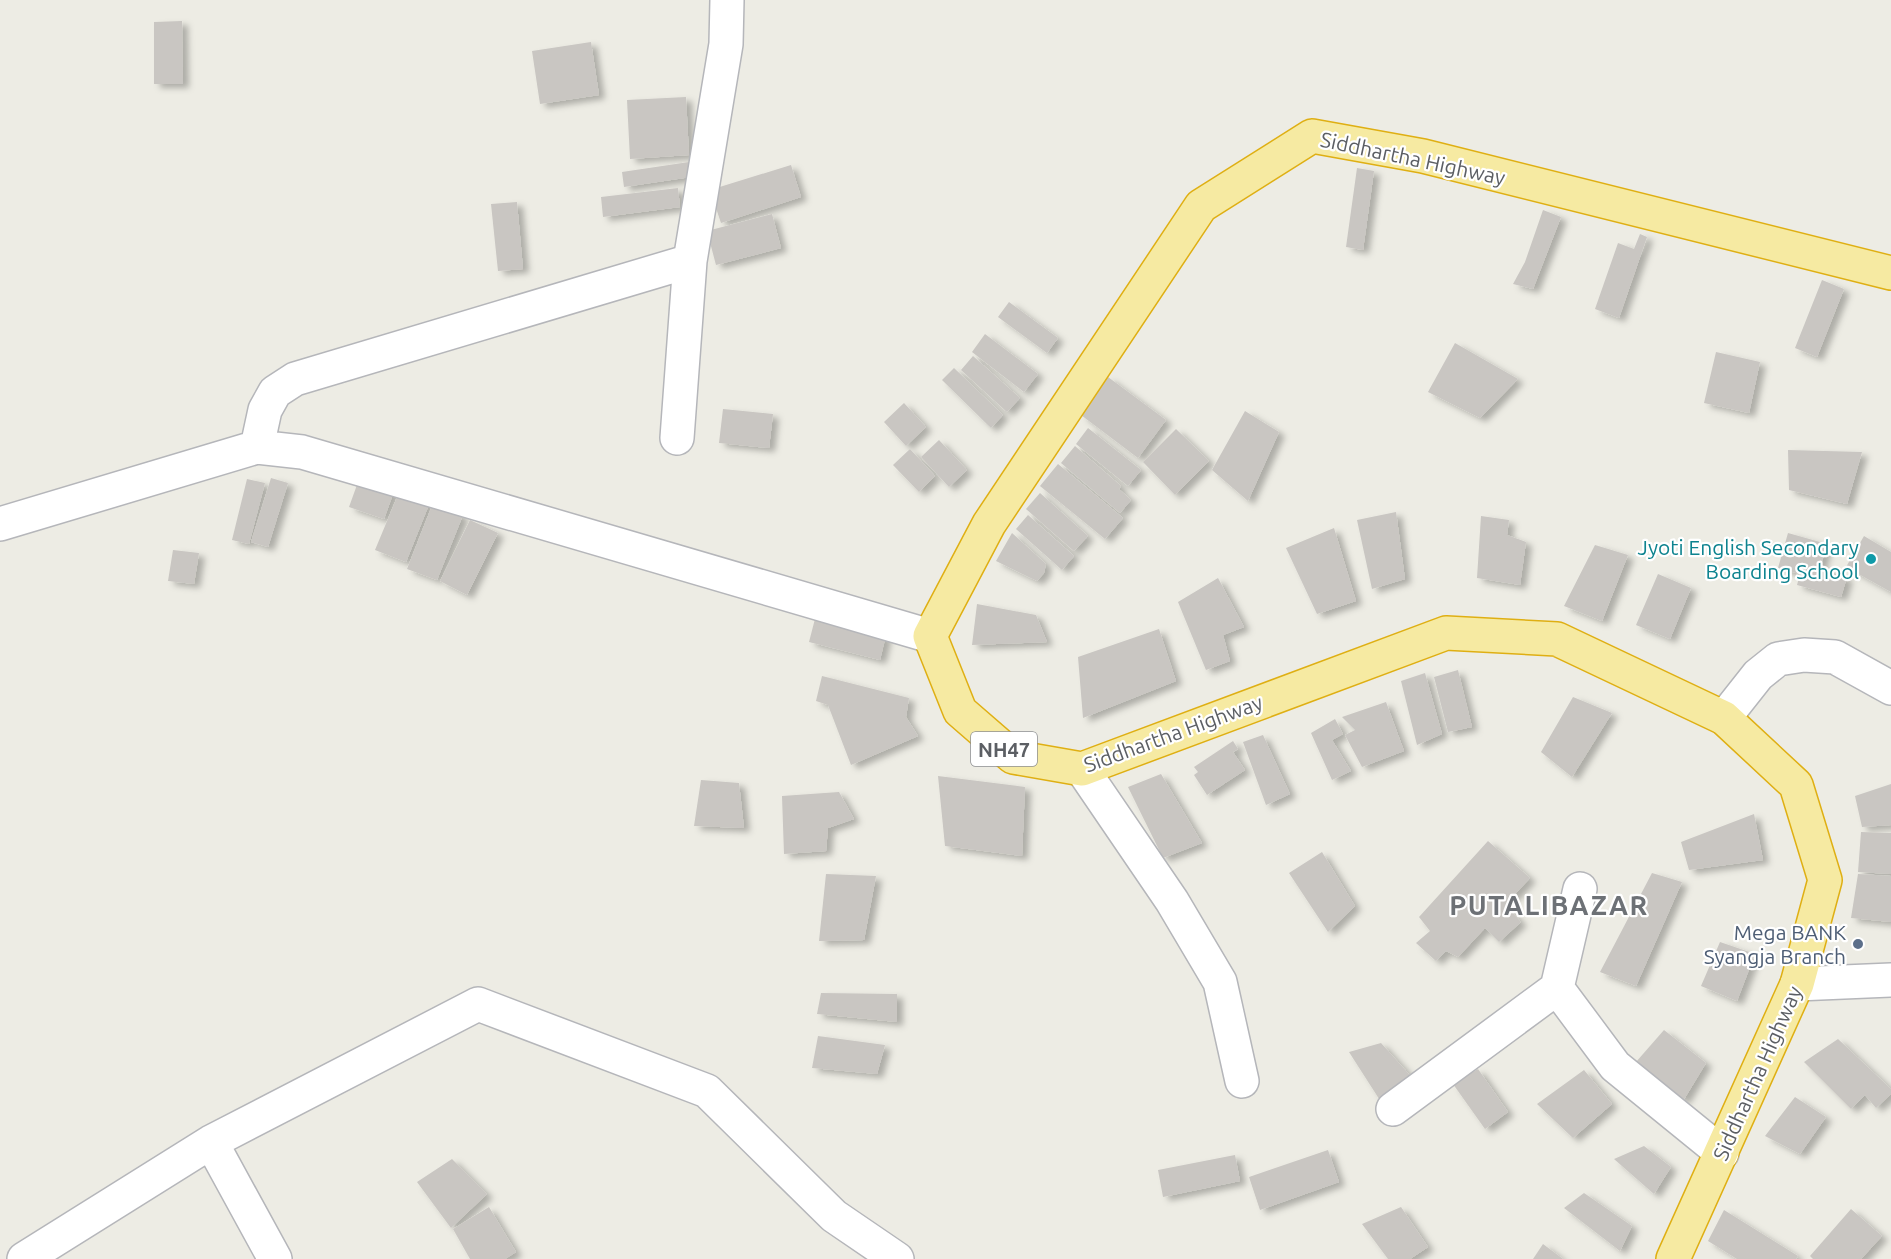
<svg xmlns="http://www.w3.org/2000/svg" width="1891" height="1259" font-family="Ubuntu,sans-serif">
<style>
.building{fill:#c9c6c2;filter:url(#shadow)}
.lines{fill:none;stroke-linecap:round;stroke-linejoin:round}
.minor-casing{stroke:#b5b6ba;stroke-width:36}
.trunk-casing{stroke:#dfaf13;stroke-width:36}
.minor{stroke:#fff;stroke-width:33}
.trunk{stroke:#f6eaa2;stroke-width:33}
.culture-dot{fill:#0f9aa8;stroke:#fff;stroke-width:2}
.service-dot{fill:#5c6f8a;stroke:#fff;stroke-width:2}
.labels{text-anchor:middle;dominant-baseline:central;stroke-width:4.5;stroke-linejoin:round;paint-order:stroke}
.shield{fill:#fff;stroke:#8d8f92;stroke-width:1.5}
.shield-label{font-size:20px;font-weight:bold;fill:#5c5f64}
.street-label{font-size:21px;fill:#5c5f64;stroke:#fff}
.culture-label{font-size:21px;fill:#0d838f;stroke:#fff;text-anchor:end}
.service-label{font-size:21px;fill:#4e5e75;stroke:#fff;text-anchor:end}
.district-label{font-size:27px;font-weight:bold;letter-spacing:1.5px;fill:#6d7176;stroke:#fff}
</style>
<defs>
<filter id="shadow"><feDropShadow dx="6" dy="4" stdDeviation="3" flood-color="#0004"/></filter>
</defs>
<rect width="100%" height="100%" fill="#edece4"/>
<path class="building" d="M 182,21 L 183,84 L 154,84 L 154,22 Z
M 591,42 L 599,95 L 540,104 L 532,51 Z
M 686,97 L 689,155 L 630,159 L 627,100 Z
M 689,162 L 691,177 L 624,187 L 622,172 Z
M 791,165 L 801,197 L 721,223 L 710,190 Z
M 1357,168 L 1374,171 L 1363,250 L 1346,247 Z
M 678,188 L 680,207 L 603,217 L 601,197 Z
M 517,202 L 523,269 L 498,271 L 491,204 Z
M 1543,210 L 1561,217 L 1533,289 L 1513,284 L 1525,262 Z
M 772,214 L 781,248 L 716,265 L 707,231 Z
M 1640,234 L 1647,237 L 1619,318 L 1595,309 L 1618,243 L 1634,249 Z
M 1822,280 L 1844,289 L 1817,357 L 1795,348 Z
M 1009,302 L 1058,338 L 1047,353 L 998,317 Z
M 985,334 L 1038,374 L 1024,392 L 972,352 Z
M 1455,343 L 1518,379 L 1480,418 L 1428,392 Z
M 1716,352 L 1760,362 L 1749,413 L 1704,403 Z
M 973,356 L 1020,398 L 1007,412 L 961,370 Z
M 954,368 L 1003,415 L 991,428 L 942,380 Z
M 1108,377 L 1166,420 L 1138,458 L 1081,415 Z
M 904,403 L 926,427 L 906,446 L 884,422 Z
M 723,409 L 773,414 L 769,448 L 719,443 Z
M 1245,411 L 1279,432 L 1248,501 L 1212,470 Z
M 1088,428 L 1141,470 L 1128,486 L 1076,444 Z
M 1176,429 L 1209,461 L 1175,495 L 1143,462 Z
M 939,440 L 967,470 L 949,487 L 921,457 Z
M 1075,446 L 1121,486 L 1119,489 L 1131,500 L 1120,513 L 1061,463 Z
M 910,449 L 935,476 L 919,492 L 893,465 Z
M 1788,450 L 1862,452 L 1847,504 L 1789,490 Z
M 1058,464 L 1123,518 L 1105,539 L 1040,486 Z
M 362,471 L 397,483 L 384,519 L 349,507 Z
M 271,478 L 288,483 L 268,547 L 251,542 Z
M 247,479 L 265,483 L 249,544 L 232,540 Z
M 400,490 L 430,502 L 406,562 L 375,550 Z
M 1040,493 L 1088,536 L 1074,551 L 1026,509 Z
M 433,503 L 463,515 L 437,580 L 407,569 Z
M 1396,512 L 1405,579 L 1372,589 L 1357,520 Z
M 1028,515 L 1074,556 L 1062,570 L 1016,529 Z
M 1481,516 L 1509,520 L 1507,535 L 1526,542 L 1520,585 L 1477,578 Z
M 470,520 L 498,533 L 467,595 L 440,581 Z
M 1334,528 L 1356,601 L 1317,614 L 1286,548 Z
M 1012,533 L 1046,564 L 1044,573 L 1037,581 L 996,561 Z
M 1788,533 L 1827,544 L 1820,569 L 1847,577 L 1841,597 L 1797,585 L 1800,574 L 1778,568 Z
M 1864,536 L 1891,552 L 1891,592 L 1846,567 Z
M 1595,545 L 1628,555 L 1602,621 L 1564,606 Z
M 173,550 L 199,553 L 194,584 L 168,581 Z
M 1658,574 L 1691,588 L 1670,639 L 1636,625 Z
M 1218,578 L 1244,627 L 1223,635 L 1230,661 L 1206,670 L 1178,602 Z
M 977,604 L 1036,615 L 1047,642 L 972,645 Z
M 816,615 L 886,635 L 880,660 L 809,642 Z
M 1159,629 L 1176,681 L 1083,718 L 1078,657 Z
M 1458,670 L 1472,727 L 1448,732 L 1434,677 Z
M 1425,673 L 1442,734 L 1417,745 L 1401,681 Z
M 822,676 L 909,698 L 906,717 L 918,736 L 851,765 L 828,705 L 816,701 Z
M 1573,697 L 1612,713 L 1572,777 L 1541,752 Z
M 1386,702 L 1404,751 L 1362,767 L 1345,735 L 1355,730 L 1342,717 Z
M 1335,719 L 1343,734 L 1332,740 L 1351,771 L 1332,780 L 1311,733 Z
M 1263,735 L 1290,794 L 1266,805 L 1243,742 Z
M 1233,741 L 1238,749 L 1233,752 L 1245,770 L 1207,795 L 1194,775 L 1198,772 L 1194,767 Z
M 1161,774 L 1202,843 L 1163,858 L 1128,787 Z
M 938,776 L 1025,787 L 1022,856 L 945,846 Z
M 701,780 L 739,783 L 744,828 L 694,826 Z
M 1891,784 L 1891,825 L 1862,827 L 1855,796 Z
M 839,792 L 854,819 L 828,828 L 826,851 L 784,854 L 782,796 Z
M 1754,814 L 1763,860 L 1689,870 L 1681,842 Z
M 1861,832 L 1891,833 L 1891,874 L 1858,872 Z
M 1488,841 L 1530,878 L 1505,905 L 1521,922 L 1499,942 L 1485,928 L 1458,957 L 1446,951 L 1436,961 L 1416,943 L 1430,931 L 1419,917 Z
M 1322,852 L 1355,906 L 1328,932 L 1289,873 Z
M 1652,873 L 1682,882 L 1636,986 L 1600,972 Z
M 826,874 L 876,876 L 864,940 L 819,941 Z
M 1858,874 L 1891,876 L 1891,922 L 1851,918 Z
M 1720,942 L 1755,954 L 1737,1001 L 1701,986 Z
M 821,993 L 897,994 L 897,1022 L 817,1014 Z
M 1664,1030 L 1706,1063 L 1683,1101 L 1636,1062 Z
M 818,1036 L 885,1045 L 877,1074 L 812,1068 Z
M 1838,1039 L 1891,1089 L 1891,1094 L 1876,1108 L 1865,1095 L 1851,1109 L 1804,1062 Z
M 1381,1043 L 1415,1081 L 1383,1105 L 1349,1052 Z
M 1478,1069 L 1508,1112 L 1485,1129 L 1453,1084 Z
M 1584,1070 L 1612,1104 L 1573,1138 L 1537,1104 Z
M 1795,1097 L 1826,1117 L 1800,1154 L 1765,1136 Z
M 1644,1146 L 1671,1167 L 1654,1194 L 1614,1159 Z
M 1328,1150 L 1339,1182 L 1260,1210 L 1249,1177 Z
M 1235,1155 L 1240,1181 L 1163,1197 L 1158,1170 Z
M 452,1159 L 487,1194 L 451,1228 L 417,1182 Z
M 1584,1193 L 1632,1226 L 1620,1251 L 1564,1208 Z
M 489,1207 L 516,1252 L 505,1259 L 470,1259 L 453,1229 Z
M 1401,1207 L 1428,1247 L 1410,1259 L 1388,1259 L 1362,1224 Z
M 1851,1209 L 1882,1236 L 1861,1259 L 1813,1259 L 1810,1256 Z
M 1724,1210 L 1798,1256 L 1796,1259 L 1737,1259 L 1708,1241 Z
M 1543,1244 L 1563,1259 L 1533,1259 Z"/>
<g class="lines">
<g class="minor-casing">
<path id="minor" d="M 677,438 L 690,261 L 726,44 L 727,0
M 257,447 L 265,410 L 275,392 L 295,379 L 690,261
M 0,524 L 257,447 L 302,452 L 930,636
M 1724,718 L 1758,675 L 1778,659 L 1804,655 L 1835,657 L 1891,688
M 1082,769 L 1172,901 L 1220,982 L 1242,1081
M 1797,984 L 1891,980
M 1557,988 L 1615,1066 L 1722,1153
M 1393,1109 L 1557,988 L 1580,889
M 211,1142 L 275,1259
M 24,1259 L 211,1142 L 478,1004 L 707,1091 L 834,1216 L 897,1259"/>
</g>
<g class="trunk-casing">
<path id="trunk" d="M 1673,1259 L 1797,984 L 1825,880 L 1796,785 L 1724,718 L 1557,639 L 1446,633 L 1082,769 L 1013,757 L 960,711 L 930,636 L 989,524 L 1201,206 L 1312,136 L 1423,156 L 1891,273"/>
</g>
<use href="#minor" class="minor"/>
<use href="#trunk" class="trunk"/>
</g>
<circle class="culture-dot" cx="1871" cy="559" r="6"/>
<circle class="service-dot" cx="1858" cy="944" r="6"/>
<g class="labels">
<rect class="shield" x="971" y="732" width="66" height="34" rx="4.5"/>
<g class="shield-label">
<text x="1004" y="749">NH47</text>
</g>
<g class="street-label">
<text transform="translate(1413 158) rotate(12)">Siddhartha Highway</text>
<text transform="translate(1173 733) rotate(-20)">Siddhartha Highway</text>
<text transform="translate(1757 1073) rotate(-66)">Siddhartha Highway</text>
</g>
<g class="culture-label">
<text x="1859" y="547">Jyoti English Secondary<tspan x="1859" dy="24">Boarding School</tspan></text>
</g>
<g class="service-label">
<text x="1846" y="932">Mega BANK<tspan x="1846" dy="24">Syangja Branch</tspan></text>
</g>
<g class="district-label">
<text x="1549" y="905">PUTALIBAZAR</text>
</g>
</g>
</svg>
